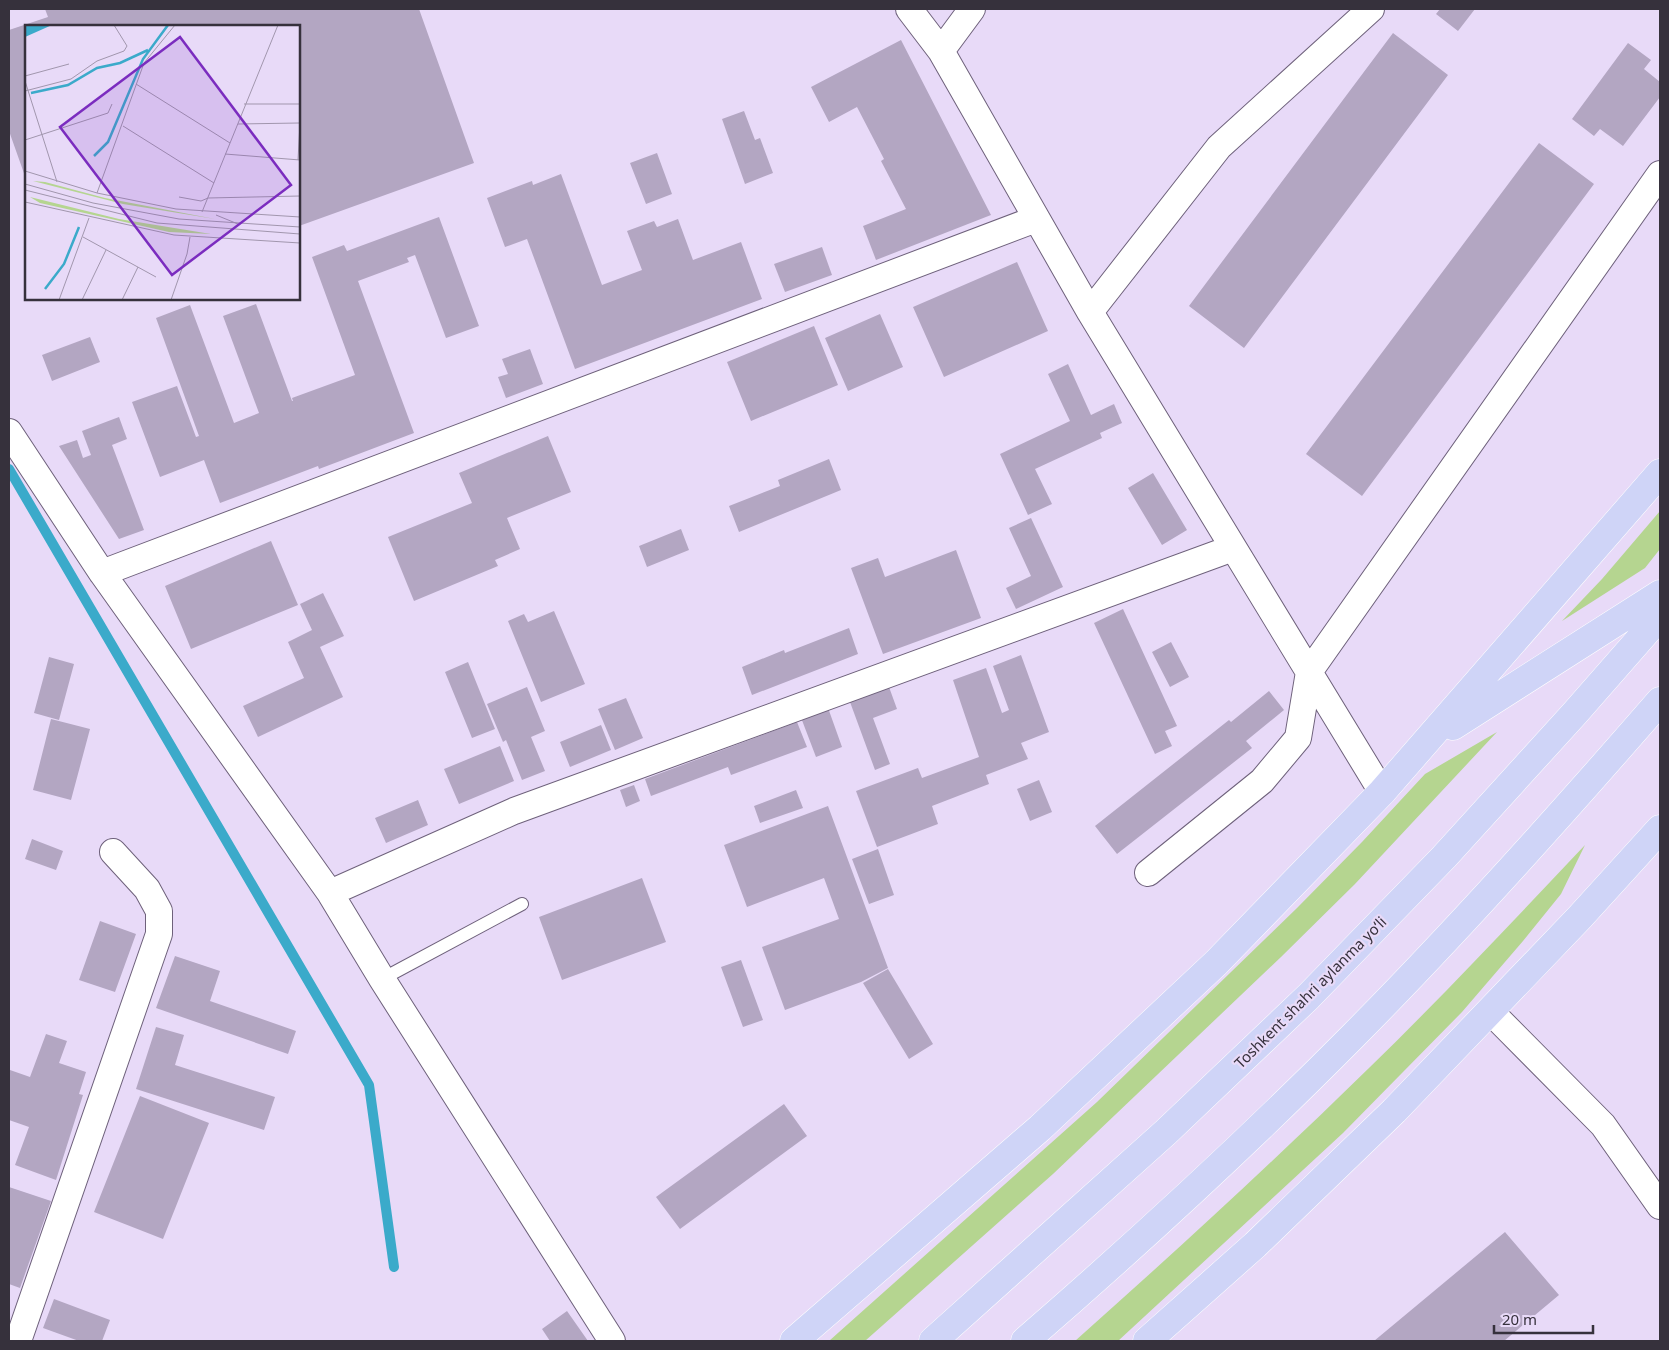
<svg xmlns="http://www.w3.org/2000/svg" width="1669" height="1350" font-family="'Noto Sans',sans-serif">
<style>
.green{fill:#b5d590}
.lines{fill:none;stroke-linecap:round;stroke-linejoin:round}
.stream{stroke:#3baaca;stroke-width:10}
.building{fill:#b3a6c2}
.service-casing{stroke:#6e617b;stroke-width:14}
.minor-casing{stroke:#6e617b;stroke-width:28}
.trunk-casing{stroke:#fff;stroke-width:29}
.service{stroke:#fff;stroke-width:12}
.minor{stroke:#fff;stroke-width:26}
.trunk{stroke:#cfd4f7;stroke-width:28}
.labels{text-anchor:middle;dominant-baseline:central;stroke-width:4.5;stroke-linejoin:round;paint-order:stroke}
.street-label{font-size:15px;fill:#36313c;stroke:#e8daf8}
.inset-river{fill:none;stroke:#3baaca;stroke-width:2.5}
.inset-road{fill:none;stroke:#a196ad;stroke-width:1}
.view{fill:#7b2cbf;fill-opacity:0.15;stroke:#7b2cbf;stroke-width:2.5}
.inset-edge{fill:none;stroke:#36313c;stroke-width:2.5}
</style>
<rect width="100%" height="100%" fill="#e8daf8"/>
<path class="green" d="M 1660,511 L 1660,549 L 1645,568 L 1562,621 L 1602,579 Z
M 1497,732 L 1355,884 L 1281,957 L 1053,1174 L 865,1341 L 829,1341 L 1097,1102 L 1297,908 L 1362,842 L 1425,774 Z
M 1585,845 L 1561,894 L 1523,941 L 1462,1012 L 1343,1133 L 1118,1341 L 1075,1341 C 1175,1252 1274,1161 1369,1068 C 1443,996 1514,920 1585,845 Z"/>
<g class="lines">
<path class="stream" d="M 9,469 L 369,1085 L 394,1267"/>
</g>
<path class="building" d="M 45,9 L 419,9 L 474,163 L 299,226 L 299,26 L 26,26 L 26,179 L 9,131 L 9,30 L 48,17 Z
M 1440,9 L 1475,9 L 1458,31 L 1436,14 Z
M 1393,33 L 1448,75 L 1244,348 L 1189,306 Z
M 901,40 L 991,215 L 876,260 L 863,226 L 906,209 L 881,161 L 884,159 L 857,107 L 829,122 L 811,87 Z
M 1628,43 L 1651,60 L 1644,69 L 1660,82 L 1660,97 L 1623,146 L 1600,129 L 1594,136 L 1572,119 Z
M 744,111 L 755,140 L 760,138 L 773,173 L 745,184 L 722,119 Z
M 1539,143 L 1594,184 L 1362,496 L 1306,454 Z
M 657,153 L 672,194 L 646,204 L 630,163 Z
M 561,174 L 602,285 L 642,270 L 627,231 L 654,221 L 657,227 L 678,219 L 693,260 L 741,242 L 762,299 L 575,369 L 527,239 L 505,247 L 487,198 L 532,181 L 533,185 Z
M 439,217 L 479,326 L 446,338 L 415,255 L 407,258 L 409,262 L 358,281 L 414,433 L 319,469 L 318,466 L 220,503 L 204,460 L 160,477 L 132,402 L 177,386 L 196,437 L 199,436 L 156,318 L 190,305 L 234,423 L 259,413 L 223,316 L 256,304 L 292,401 L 293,401 L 292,398 L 355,375 L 312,257 L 344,245 L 347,251 Z
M 822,247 L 832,275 L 785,292 L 774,264 Z
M 1017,262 L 1048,331 L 944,377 L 913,307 Z
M 880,314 L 903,367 L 848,391 L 825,338 Z
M 814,326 L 838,385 L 751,421 L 727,362 Z
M 90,337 L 100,362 L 52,381 L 42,355 Z
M 530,349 L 543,384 L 506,398 L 498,377 L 508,374 L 502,359 Z
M 1068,364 L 1091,415 L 1114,404 L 1122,423 L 1100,433 L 1102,438 L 1035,469 L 1052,504 L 1028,515 L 1000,454 L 1070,421 L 1048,374 Z
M 119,417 L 127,439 L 112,445 L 144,530 L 119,539 L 59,446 L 77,440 L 83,458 L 91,455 L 82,431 Z
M 548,436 L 571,492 L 507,518 L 520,549 L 495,560 L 498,566 L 414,601 L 388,537 L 472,503 L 459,473 Z
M 829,459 L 841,490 L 739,532 L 729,506 L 780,486 L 778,480 Z
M 1153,473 L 1187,530 L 1162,545 L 1128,488 Z
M 1031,518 L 1063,587 L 1016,609 L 1006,588 L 1031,576 L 1009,528 Z
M 681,529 L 689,550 L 647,567 L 639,546 Z
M 271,541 L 298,605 L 191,649 L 165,586 Z
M 956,550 L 981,618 L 883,654 L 851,568 L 878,558 L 885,577 Z
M 323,593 L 344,636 L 320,647 L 343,697 L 258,737 L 243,706 L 304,678 L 288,642 L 312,630 L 300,604 Z
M 1123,609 L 1177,726 L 1165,731 L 1172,746 L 1155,754 L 1094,623 Z
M 554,611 L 585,684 L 541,702 L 508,621 L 524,614 L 528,622 Z
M 849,628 L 858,654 L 752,695 L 742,667 L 784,650 L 785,653 Z
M 1171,642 L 1189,677 L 1170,687 L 1152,652 Z
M 1021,655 L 1049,732 L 1021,743 L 1028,759 L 986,775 L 989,784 L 932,806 L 938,824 L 877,847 L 856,791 L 918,768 L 922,778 L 979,757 L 953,680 L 986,668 L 1002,713 L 1009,710 L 993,666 Z
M 49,657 L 74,664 L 59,720 L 34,713 Z
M 468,662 L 495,729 L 472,738 L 445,672 Z
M 527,687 L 545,731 L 531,737 L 545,771 L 522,780 L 506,740 L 503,742 L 487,704 Z
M 889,687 L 897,709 L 873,718 L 890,764 L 875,770 L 850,702 Z
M 1269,691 L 1284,710 L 1246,741 L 1252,748 L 1117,854 L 1095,826 L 1229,720 L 1231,722 Z
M 626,698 L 643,738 L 615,750 L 598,709 Z
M 827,705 L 842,747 L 816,757 L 800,715 Z
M 51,719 L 90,729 L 71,800 L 33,790 Z
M 797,722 L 807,747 L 731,775 L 728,767 L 651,796 L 645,779 Z
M 601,725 L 611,750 L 570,767 L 560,742 Z
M 500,746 L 514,781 L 459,804 L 444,769 Z
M 1039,780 L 1052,812 L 1030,821 L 1017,789 Z
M 634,785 L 640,801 L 626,807 L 620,790 Z
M 796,790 L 803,808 L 760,823 L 754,806 Z
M 418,800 L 428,825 L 386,843 L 375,818 Z
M 828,806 L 888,968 L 861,982 L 785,1010 L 762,947 L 839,919 L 824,878 L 747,907 L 724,845 Z
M 32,839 L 63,851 L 56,870 L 25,859 Z
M 878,849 L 894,895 L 869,904 L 852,859 Z
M 642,878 L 666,942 L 562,980 L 539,917 Z
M 100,921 L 136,934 L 115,992 L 79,980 Z
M 175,956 L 220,971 L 210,1001 L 296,1031 L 288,1054 L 156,1008 Z
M 741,960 L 763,1020 L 743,1027 L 721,967 Z
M 888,969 L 933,1044 L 909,1059 L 863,983 Z
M 156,1027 L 184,1035 L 175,1065 L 275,1097 L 264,1130 L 136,1089 Z
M 46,1034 L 67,1041 L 59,1063 L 86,1072 L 79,1094 L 83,1095 L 56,1180 L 15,1165 L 29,1127 L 9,1120 L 10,1070 L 30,1077 Z
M 140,1096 L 209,1123 L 163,1239 L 94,1212 Z
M 784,1104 L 807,1136 L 680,1229 L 656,1197 Z
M 9,1187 L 51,1201 L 20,1288 L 9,1284 Z
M 1505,1232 L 1559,1295 L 1504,1341 L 1374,1341 Z
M 54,1299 L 110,1320 L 102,1341 L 79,1341 L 43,1328 Z
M 567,1311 L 588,1341 L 550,1341 L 542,1329 Z"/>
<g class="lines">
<g class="service-casing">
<path id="service" d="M 382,979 L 522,904"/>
</g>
<g class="minor-casing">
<path id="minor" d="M 909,9 L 941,51 L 1090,312 L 1382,792
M 941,51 L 972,9
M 1090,312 L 1219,147 L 1371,9
M 9,432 L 102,573 L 330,893 L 382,979 L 612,1341
M 102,573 L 1036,219
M 1148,873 L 1262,781 L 1298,738 L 1309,672 L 1660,174
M 330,893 L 514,811 L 1233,548
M 1490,1011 L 1603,1125 L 1660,1206
M 18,1341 L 159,934 L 159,911 L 147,889 L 113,852"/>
</g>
<g class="trunk-casing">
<path id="trunk" d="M 1453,726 L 1660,594
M 794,1341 L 1040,1128 L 1216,963 L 1382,792 L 1660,473
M 933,1341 L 1166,1132 L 1308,997 L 1444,857 L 1575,713 L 1660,616
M 1025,1341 C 1138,1243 1248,1142 1354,1035 C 1460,928 1561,815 1660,701
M 1147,1341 L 1255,1245 L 1394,1111 L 1580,917 L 1660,829"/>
</g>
<use href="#service" class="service"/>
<use href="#minor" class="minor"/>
<use href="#trunk" class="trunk"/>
</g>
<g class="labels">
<g class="street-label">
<text transform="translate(1310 992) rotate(-45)">Toshkent shahri aylanma yoʻli</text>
</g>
</g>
<g transform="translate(25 25)">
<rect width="275" height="275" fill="#e8daf8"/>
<path d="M 8,156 L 20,157 L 80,173 L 190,194 L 98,179 ZM 5,172 L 94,194 L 186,209 L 144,207 L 15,178 Z" fill="#b5d590"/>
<path d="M 0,0 L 27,0 L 0,12 Z" fill="#3baaca"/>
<path class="inset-river" d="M 6,68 L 43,60 L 72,43 L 95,38 L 123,25M 69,131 L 83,117 L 118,34 L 143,0M 20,264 L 39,239 L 54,202"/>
<path class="inset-road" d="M 0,51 L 44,39M 0,56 L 32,157M 111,59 L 205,118M 0,66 L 46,54 L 72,36 L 99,26 L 102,21 L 89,0M 219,79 L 275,79M 213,99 L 274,98M 98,101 L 189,158M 0,115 L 83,88 L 87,79M 200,129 L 275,135M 273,135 L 275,98M 0,146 L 72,168 L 151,184 L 275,192M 0,159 L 68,178 L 154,194 L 275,202M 0,165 L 132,198 L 275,209M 72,168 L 119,38 L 150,0M 154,172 L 176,176 L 183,173 L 275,171M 0,177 L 149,210 L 275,218M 177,187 L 253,0M 191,190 L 213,199M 58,212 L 131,252M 34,275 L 64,193M 57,275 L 81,225M 97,275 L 113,242M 146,275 L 162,229 L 165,212"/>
<path class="view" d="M 155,12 L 266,160 L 147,250 L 35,102 Z"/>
<rect width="275" height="275" class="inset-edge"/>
</g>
<rect width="1669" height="1350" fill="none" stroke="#36313c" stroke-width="20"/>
<path d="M1494 1325v8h99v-8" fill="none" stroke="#36313c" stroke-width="2.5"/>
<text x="1502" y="1325" font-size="15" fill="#36313c" stroke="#e8daf8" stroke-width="4" paint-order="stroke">20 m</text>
</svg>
